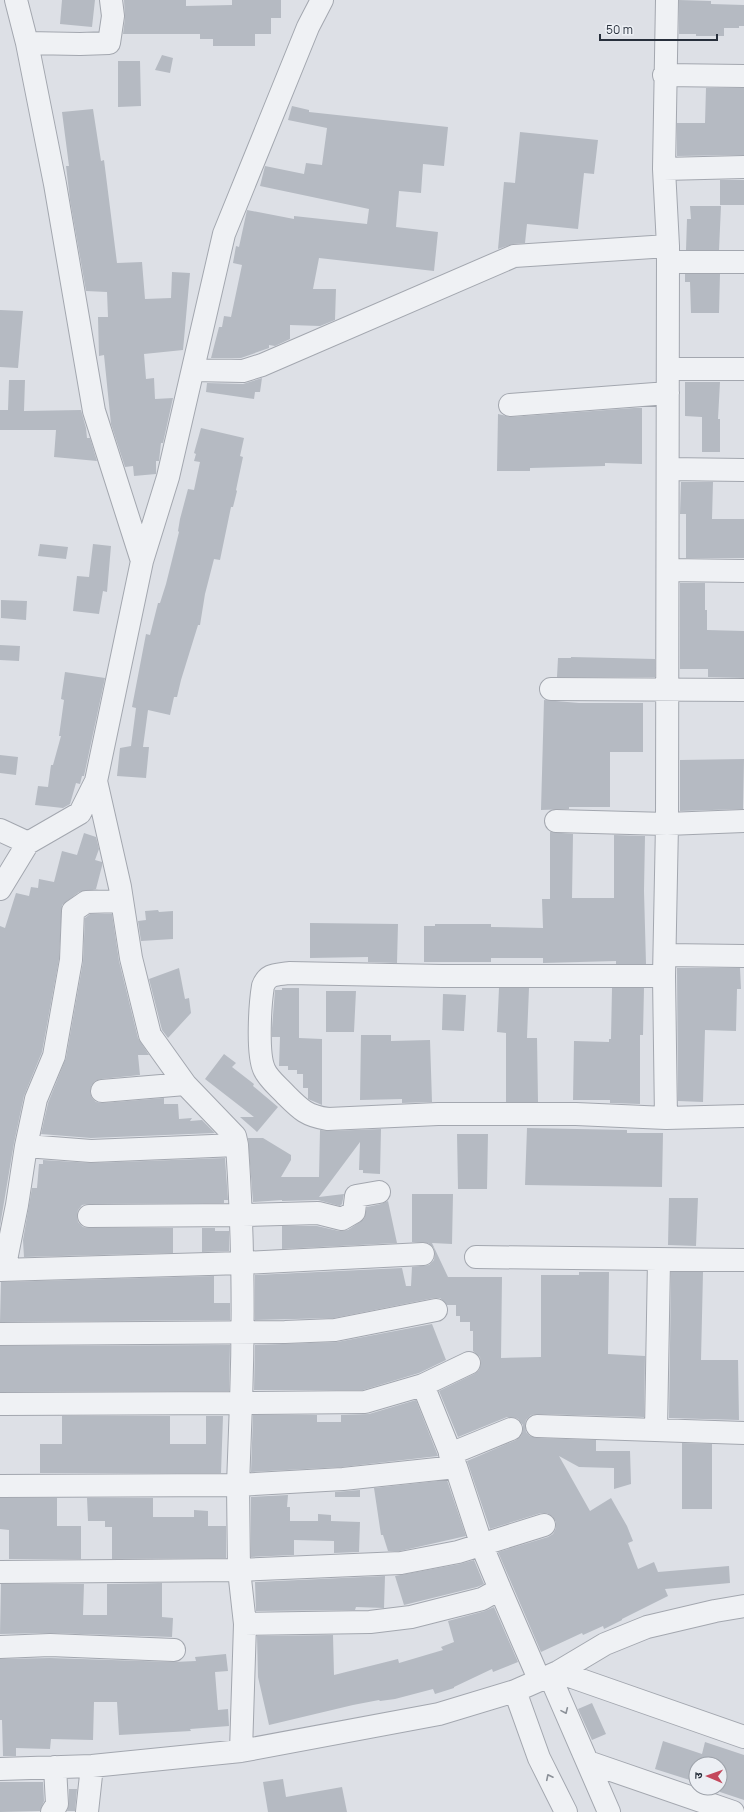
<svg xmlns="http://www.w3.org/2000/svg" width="744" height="1812" font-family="Manrope,'Noto Sans Devanagari',sans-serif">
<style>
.building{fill:#b5bac2}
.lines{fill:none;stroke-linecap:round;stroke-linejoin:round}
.minor-casing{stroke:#a3a7af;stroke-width:24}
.minor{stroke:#eff1f4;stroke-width:22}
.oneway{stroke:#8b9098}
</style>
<rect width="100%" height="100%" fill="#dde0e6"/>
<path class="building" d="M 62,0 L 95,0 L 92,27 L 60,24 Z
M 124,0 L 186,0 L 186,6 L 232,5 L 232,0 L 281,0 L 281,18 L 271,18 L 271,34 L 255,34 L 255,46 L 213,46 L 213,39 L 200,39 L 200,34 L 123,34 L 125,18 Z
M 679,0 L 711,1 L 711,4 L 744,5 L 744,26 L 739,26 L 739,28 L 724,28 L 724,36 L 696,36 L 696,34 L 679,34 Z
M 162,55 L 173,58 L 170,73 L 155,70 Z
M 118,61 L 140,61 L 141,106 L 118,107 Z
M 706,88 L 744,88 L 744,155 L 677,156 L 677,123 L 705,123 Z
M 292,106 L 309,110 L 309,112 L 448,127 L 444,166 L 423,164 L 421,193 L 399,191 L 396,227 L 438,232 L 434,271 L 319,258 L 313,289 L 336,289 L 335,320 L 320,326 L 290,325 L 290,339 L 275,346 L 269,345 L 269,348 L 241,358 L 211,358 L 219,327 L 222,327 L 224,316 L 231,317 L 242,265 L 233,263 L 236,246 L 239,247 L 247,210 L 294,219 L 294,216 L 367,224 L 369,209 L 260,186 L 265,166 L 304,174 L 306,163 L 322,165 L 327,128 L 288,120 Z
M 93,109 L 101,161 L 104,160 L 117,263 L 142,262 L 145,299 L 171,298 L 172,272 L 190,273 L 183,350 L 144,354 L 146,379 L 154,378 L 155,399 L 173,398 L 163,443 L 161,443 L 159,461 L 156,461 L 156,474 L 134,476 L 133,466 L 125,467 L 111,424 L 104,355 L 99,356 L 98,317 L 108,317 L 107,292 L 86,291 L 70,200 L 66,166 L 69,166 L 62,112 Z
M 520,132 L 598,140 L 594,174 L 584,173 L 578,229 L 527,224 L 525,243 L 513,244 L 498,249 L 504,182 L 515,183 Z
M 720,180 L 744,180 L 744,205 L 720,205 Z
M 690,206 L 721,206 L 719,250 L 686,250 L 687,219 L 691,219 Z
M 685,274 L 720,274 L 719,313 L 691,313 L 690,282 L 685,282 Z
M 0,310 L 23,311 L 18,368 L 0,367 Z
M 262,378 L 260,392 L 255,392 L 254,399 L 206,392 L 207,383 L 243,384 Z
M 9,380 L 25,380 L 24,411 L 81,410 L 86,428 L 87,438 L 90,438 L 97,461 L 54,457 L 56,430 L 0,430 L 0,410 L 8,410 Z
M 685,382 L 720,382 L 718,419 L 720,419 L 720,452 L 702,452 L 702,417 L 685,416 Z
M 634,408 L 642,408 L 642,464 L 605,463 L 605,466 L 530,468 L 530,471 L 497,471 L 498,414 L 511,417 Z
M 201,428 L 244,438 L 240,456 L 243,457 L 236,490 L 237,491 L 233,507 L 231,507 L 220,560 L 214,559 L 205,594 L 200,625 L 198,625 L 181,680 L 177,697 L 174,697 L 170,715 L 148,710 L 143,747 L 149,747 L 146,778 L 117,776 L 120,748 L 131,746 L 136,708 L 132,707 L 146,634 L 150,635 L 158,603 L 160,603 L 166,584 L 179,532 L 178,531 L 180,519 L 188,489 L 194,490 L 200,462 L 194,461 L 196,454 L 194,453 Z
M 681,482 L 713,482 L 712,519 L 744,519 L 744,558 L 686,558 L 686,514 L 680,514 Z
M 40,544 L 68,547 L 66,559 L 38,556 Z
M 93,544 L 111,546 L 107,592 L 103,591 L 99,614 L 73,611 L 77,576 L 89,577 Z
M 680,583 L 705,583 L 705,610 L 707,610 L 707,630 L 744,631 L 744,678 L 708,677 L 708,669 L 680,669 Z
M 1,600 L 27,601 L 26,620 L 1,618 Z
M 0,645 L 20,646 L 19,661 L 0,660 Z
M 571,657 L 655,659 L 655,677 L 557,677 L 558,658 L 571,658 Z
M 65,672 L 105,678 L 84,776 L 82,776 L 80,784 L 76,783 L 70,804 L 63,808 L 35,805 L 38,786 L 48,787 L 51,765 L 53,765 L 61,736 L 59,736 L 64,700 L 61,699 Z
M 544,700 L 579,703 L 643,703 L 643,752 L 610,752 L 610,807 L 569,807 L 569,809 L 541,810 Z
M 0,755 L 18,757 L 16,775 L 0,773 Z
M 744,759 L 743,809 L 680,811 L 680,760 Z
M 550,832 L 573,834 L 572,898 L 614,898 L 614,835 L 645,836 L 644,891 L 646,964 L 616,964 L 616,961 L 543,963 L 543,958 L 491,958 L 491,962 L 424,962 L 424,926 L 435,926 L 435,924 L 491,924 L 491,927 L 543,928 L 542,899 L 550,899 Z
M 84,833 L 96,837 L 99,849 L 95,860 L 102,862 L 102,866 L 96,889 L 99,889 L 79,892 L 62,905 L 59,959 L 42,1052 L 24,1096 L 14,1143 L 0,1226 L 0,926 L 5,928 L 16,893 L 29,896 L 31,887 L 38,888 L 39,879 L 54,882 L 62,851 L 77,855 Z
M 158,910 L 159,912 L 173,911 L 173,939 L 141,941 L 138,921 L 146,920 L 145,911 Z
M 90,914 L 112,914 L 119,961 L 138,1038 L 149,1055 L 138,1055 L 140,1075 L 101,1079 L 95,1081 L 91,1086 L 90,1092 L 92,1098 L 96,1102 L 103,1103 L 164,1098 L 164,1104 L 178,1104 L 179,1119 L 192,1118 L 190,1121 L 202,1120 L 215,1133 L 91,1138 L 41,1134 L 48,1103 L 66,1058 L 83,962 L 85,918 Z
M 310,923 L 398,924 L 397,963 L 368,962 L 368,957 L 310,958 Z
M 179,968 L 185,999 L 189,998 L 191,1013 L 168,1038 L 162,1030 L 149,979 Z
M 677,968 L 740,968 L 741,989 L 737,989 L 736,1031 L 705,1030 L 703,1102 L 678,1101 Z
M 282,988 L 299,988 L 299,1038 L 322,1039 L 322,1105 L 308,1099 L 308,1088 L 303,1088 L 303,1074 L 297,1074 L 297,1070 L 288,1070 L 288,1066 L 279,1066 L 280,1037 L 272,1037 L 272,1028 L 275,990 L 282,990 Z
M 499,988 L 529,988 L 527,1038 L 537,1038 L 538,1102 L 506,1102 L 506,1033 L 497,1032 Z
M 612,988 L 644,988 L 643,1035 L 640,1035 L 640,1104 L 610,1103 L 610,1100 L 573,1100 L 574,1041 L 609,1042 L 609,1039 L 611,1039 Z
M 326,991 L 356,991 L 354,1032 L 326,1032 Z
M 443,994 L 466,995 L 464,1031 L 442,1030 Z
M 361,1035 L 391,1035 L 391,1041 L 430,1040 L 432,1102 L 402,1103 L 402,1099 L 360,1100 Z
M 224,1054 L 236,1063 L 232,1067 L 254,1084 L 253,1086 L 278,1107 L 257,1132 L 240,1117 L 254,1117 L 205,1079 Z
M 527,1128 L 627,1130 L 627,1133 L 663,1133 L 662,1187 L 525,1185 Z
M 381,1129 L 380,1174 L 363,1173 L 363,1170 L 359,1170 L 360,1142 L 319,1197 L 344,1194 L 342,1204 L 340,1206 L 318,1200 L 282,1201 L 282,1200 L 253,1202 L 248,1138 L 263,1138 L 291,1155 L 291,1160 L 281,1177 L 319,1177 L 320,1130 L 329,1131 Z
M 457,1134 L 488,1134 L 487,1189 L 458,1189 Z
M 225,1158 L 228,1200 L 224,1200 L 224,1203 L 89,1204 L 82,1205 L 78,1210 L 77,1216 L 78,1222 L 83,1227 L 89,1228 L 173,1228 L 173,1253 L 24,1257 L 23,1240 L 32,1188 L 37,1188 L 39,1164 L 43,1164 L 43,1160 L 92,1163 Z
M 412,1194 L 453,1194 L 452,1244 L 432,1243 L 448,1277 L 502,1277 L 501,1358 L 541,1357 L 541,1275 L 579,1275 L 579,1272 L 609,1272 L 608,1354 L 645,1356 L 644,1417 L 537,1414 L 531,1415 L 526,1420 L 525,1425 L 526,1432 L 530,1436 L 537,1438 L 596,1440 L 596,1451 L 630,1451 L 631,1484 L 614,1489 L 614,1468 L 579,1467 L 559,1456 L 590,1511 L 611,1498 L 627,1526 L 633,1541 L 628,1543 L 638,1569 L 654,1562 L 658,1572 L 729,1566 L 730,1583 L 665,1589 L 668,1596 L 622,1619 L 622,1620 L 604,1629 L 603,1626 L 583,1635 L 582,1633 L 541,1652 L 498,1552 L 548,1537 L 553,1534 L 556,1528 L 556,1522 L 552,1516 L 547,1513 L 541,1513 L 490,1529 L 467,1461 L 516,1440 L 521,1436 L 523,1430 L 523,1425 L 518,1419 L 512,1417 L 507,1417 L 458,1437 L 439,1391 L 474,1374 L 479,1370 L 481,1364 L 480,1357 L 473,1351 L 473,1331 L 470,1331 L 470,1322 L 460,1322 L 460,1316 L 456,1316 L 456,1305 L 447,1305 L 440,1298 L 434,1298 L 334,1318 L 255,1320 L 255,1275 L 402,1268 L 406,1286 L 411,1286 L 412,1267 L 429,1265 L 434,1260 L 435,1254 L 434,1248 L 428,1243 L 412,1242 Z
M 669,1198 L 698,1198 L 696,1246 L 668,1245 Z
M 388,1201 L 397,1243 L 282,1249 L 282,1226 L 317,1226 L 339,1231 L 348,1230 L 364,1219 L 367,1207 L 381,1204 Z
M 202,1228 L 215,1228 L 215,1231 L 229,1231 L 229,1251 L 202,1252 Z
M 671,1272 L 703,1272 L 701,1360 L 738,1360 L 739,1420 L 669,1418 Z
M 214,1276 L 214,1303 L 230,1303 L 230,1320 L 0,1322 L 1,1282 Z
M 432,1324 L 446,1360 L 419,1373 L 363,1390 L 254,1390 L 255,1345 L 337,1342 Z
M 230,1345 L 229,1391 L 0,1392 L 0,1346 Z
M 416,1400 L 438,1456 L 342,1467 L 251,1472 L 253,1415 L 317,1415 L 317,1422 L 341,1422 L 341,1415 L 369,1414 Z
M 62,1416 L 170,1416 L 170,1444 L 206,1444 L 206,1416 L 223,1416 L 221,1473 L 40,1473 L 40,1444 L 62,1444 Z
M 682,1443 L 712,1444 L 712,1509 L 682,1509 Z
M 447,1480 L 466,1536 L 400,1551 L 388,1551 L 383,1535 L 381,1535 L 374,1488 Z
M 360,1490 L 360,1497 L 335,1497 L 335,1492 Z
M 288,1495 L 287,1507 L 290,1507 L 290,1521 L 318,1521 L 318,1514 L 331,1515 L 331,1521 L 360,1522 L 359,1552 L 334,1553 L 334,1541 L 294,1540 L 294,1555 L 251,1557 L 251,1497 Z
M 0,1498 L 57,1498 L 57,1526 L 81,1526 L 81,1559 L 9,1559 L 9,1530 L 0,1529 Z
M 87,1498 L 153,1498 L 153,1517 L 194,1517 L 194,1510 L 208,1511 L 208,1526 L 226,1526 L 226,1558 L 112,1559 L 112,1527 L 105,1527 L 105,1521 L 88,1521 Z
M 474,1560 L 484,1584 L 477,1587 L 404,1605 L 395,1576 L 460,1564 Z
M 385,1576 L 384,1608 L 356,1607 L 355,1610 L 256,1611 L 255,1582 Z
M 162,1583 L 162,1617 L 173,1618 L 172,1637 L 50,1633 L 0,1634 L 1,1584 L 84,1584 L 83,1615 L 107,1615 L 107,1584 Z
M 494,1607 L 518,1662 L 493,1672 L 492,1669 L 454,1687 L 454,1688 L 435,1694 L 433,1689 L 395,1699 L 380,1701 L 379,1700 L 353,1705 L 269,1725 L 258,1677 L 257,1636 L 333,1635 L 334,1675 L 398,1659 L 399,1663 L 443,1650 L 441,1647 L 454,1642 L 448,1621 L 485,1611 Z
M 226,1654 L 228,1671 L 215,1672 L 218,1710 L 228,1709 L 229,1726 L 190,1729 L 191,1731 L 119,1735 L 117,1702 L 94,1702 L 93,1740 L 51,1739 L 50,1749 L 16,1748 L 16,1756 L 3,1756 L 2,1720 L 0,1720 L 0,1659 L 50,1658 L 174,1662 L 196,1661 L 195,1657 Z
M 592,1703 L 606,1734 L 592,1740 L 578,1709 Z
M 663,1741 L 702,1754 L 705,1742 L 744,1755 L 744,1800 L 720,1792 L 720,1764 L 696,1764 L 696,1782 L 655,1769 Z
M 283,1779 L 286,1797 L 342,1787 L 347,1812 L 268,1812 L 263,1782 Z
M 0,1782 L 43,1782 L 44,1801 L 40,1811 L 0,1812 Z
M 69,1789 L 77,1789 L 75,1811 L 67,1811 L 69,1803 Z"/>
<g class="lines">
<g class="minor-casing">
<path id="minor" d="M 16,0 L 27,43 L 55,184 L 94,411 L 142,561
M 27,43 L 80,44 L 109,43 L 113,16 L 111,0
M 664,75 L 744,76
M 664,169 L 744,167
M 668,262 L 744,262
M 668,369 L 744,369
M 193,370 L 243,371 L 262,365 L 514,256 L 668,246
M 510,405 L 668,393
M 668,469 L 744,470
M 668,570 L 744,571
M 551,689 L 744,690
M 96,781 L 120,887 L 131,958 L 150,1035 L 185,1084 L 235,1136 L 237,1145 C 243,1231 244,1317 241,1403 L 365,1402 L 423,1385 L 456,1467 L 482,1546 L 500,1589
M 556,821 L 667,824 L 668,246 L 664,169 L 667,0
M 744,821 L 667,824 L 664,976 L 442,976 L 289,973 C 277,975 268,973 263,986 C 260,1004 257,1053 264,1069 C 268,1079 279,1087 286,1095 C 301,1110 307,1116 328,1119 L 438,1114 L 576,1114 L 666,1118 L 744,1116
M 0,830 L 28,843
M 0,889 L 28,843 L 80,813 L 96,781 L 142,561 L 168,477 L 224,234 L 308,27 L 322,0
M 665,955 L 744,956
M 664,976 L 666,1118
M 102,1091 L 185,1084
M 26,1146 L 36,1099 L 54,1056 L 71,960 L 73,911 L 86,902 L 122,901
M 89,1216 L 242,1215 L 318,1213 L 342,1219 L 354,1212 L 356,1196 L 379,1192
M 476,1257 L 744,1260
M 0,1270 L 243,1263 L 423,1254
M 4,1270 L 17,1205 L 26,1146 L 91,1151 L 237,1145
M 0,1334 L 285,1332 L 335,1330 L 436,1310
M 423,1385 L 469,1363
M 0,1404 L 241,1403 L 238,1485 L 239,1570 L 245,1624 L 241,1751
M 537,1426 L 744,1433
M 656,1430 L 659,1260
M 450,1454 L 511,1429
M 0,1486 L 238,1485 L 343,1479 L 456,1467
M 0,1572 L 239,1570 L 401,1563 L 458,1552 L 544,1525
M 245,1624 L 370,1622 L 411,1617 L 482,1599 L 500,1589 L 539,1679
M 0,1647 L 50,1645 L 174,1650
M 558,1672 L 744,1737
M 550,1676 L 609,1812
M 515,1691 L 539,1758 L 566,1812
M 588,1762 L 733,1812
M 0,1769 L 92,1766 L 241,1751 L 439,1714 L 515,1691 L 558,1672 L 605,1644 L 647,1627 L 715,1611 L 744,1606
M 52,1812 L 57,1804 L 55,1767
M 87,1812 L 92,1766"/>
</g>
<use href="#minor" class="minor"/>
</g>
<defs><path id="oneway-chevron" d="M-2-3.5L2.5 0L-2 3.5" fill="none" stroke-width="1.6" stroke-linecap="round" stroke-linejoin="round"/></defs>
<g class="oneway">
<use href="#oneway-chevron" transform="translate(565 1711) rotate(66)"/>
<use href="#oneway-chevron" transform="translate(549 1777) rotate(-116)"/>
</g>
<g transform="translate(708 1776) rotate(272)"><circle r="19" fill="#eceff4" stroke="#9da2aa"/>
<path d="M0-3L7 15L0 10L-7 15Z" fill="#c4485c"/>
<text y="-6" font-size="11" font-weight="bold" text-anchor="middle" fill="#272f3b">उ</text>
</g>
<path d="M600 34v6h117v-6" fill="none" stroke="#272f3b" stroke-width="2"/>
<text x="606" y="34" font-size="12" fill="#272f3b" stroke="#eceff4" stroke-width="3" paint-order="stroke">50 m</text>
</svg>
